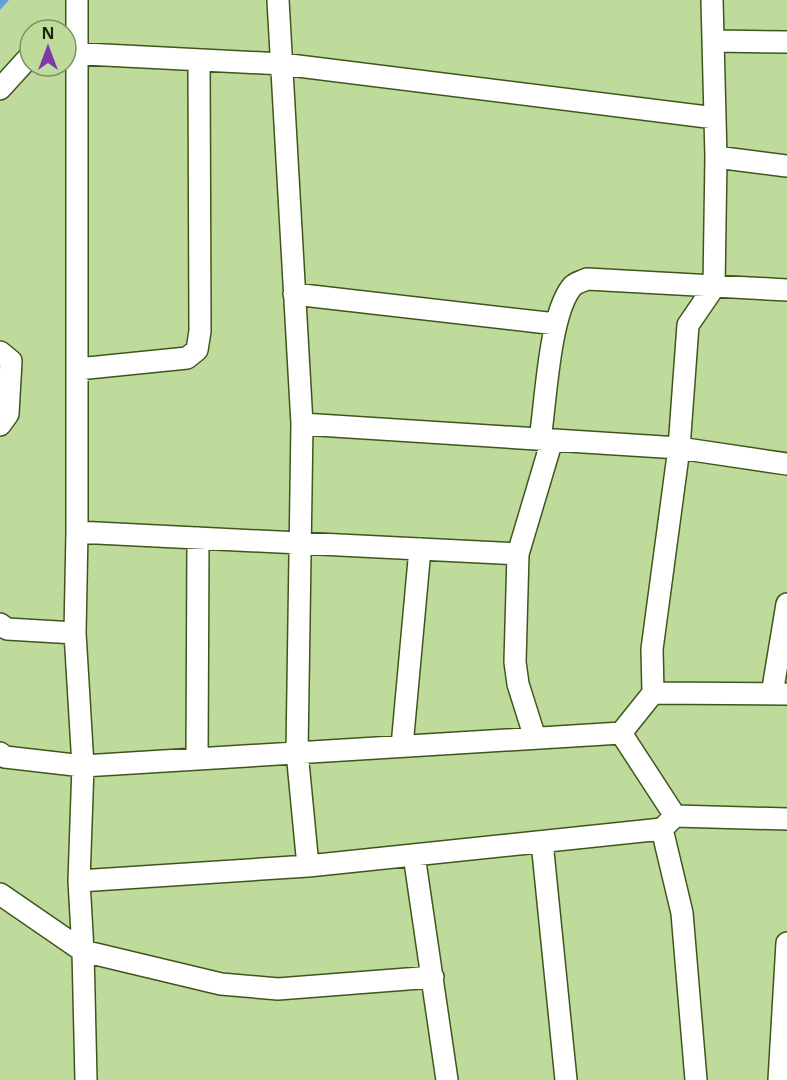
<svg xmlns="http://www.w3.org/2000/svg" width="787" height="1080" font-family="'Open Sans',sans-serif">
<style>
.building{fill:#62a1da}
.lines{fill:none;stroke-linecap:round;stroke-linejoin:round}
.street-casing{stroke:#3f561b;stroke-width:24}
.street{stroke:#fff;stroke-width:21}
</style>
<rect width="100%" height="100%" fill="#bfdb9c"/>
<path class="building" d="M 0,0 L 9,0 L 0,10 Z"/>
<g class="lines">
<g class="street-casing">
<path id="street" d="M 77,0 L 77,532
M 278,0 L 302,424 L 297,752 L 308,866 L 79,881 L 83,951 L 221,984 L 278,989 L 433,977
M 712,0 L 716,157 L 787,166
M 713,41 L 787,42
M 66,53 L 282,64 L 715,118
M 0,89 L 30,56
M 294,294 L 556,324
M 0,352 L 11,361 L 8,414 L 0,425
M 78,369 L 187,358 L 197,350 L 200,331 L 199,60
M 302,424 L 679,448 L 688,325 L 714,287 L 716,157
M 540,439 C 546,401 549,317 571,288 C 574,283 581,282 587,279 L 787,290
M 518,554 L 515,662 L 518,684 L 535,738
M 0,624 L 7,629 L 75,633 L 83,766 L 621,733 L 675,816 L 662,829 L 308,866
M 75,633 L 77,532 L 518,554 L 552,440
M 653,693 L 652,649 L 679,448 L 787,464
M 772,694 L 787,604
M 621,733 L 653,693 L 787,694
M 402,746 L 420,549
M 0,753 L 5,757 L 83,766 L 79,881
M 197,758 L 198,538
M 675,816 L 787,819
M 662,829 L 682,913 L 696,1080
M 542,842 L 566,1080
M 414,855 L 447,1080
M 0,894 L 83,951 L 86,1080
M 779,1080 L 787,943"/>
</g>
<use href="#street" class="street"/>
</g>
<g transform="translate(48 48)"><circle r="28" fill="#bfdb9c" stroke="#7e9363" stroke-width="1.5"/>
<path d="M0-4.5L10 22L0 15L-10 22Z" fill="#7c39ad"/>
<text y="-9" font-size="16" font-weight="bold" text-anchor="middle" fill="#1c260e">N</text>
</g>
</svg>
